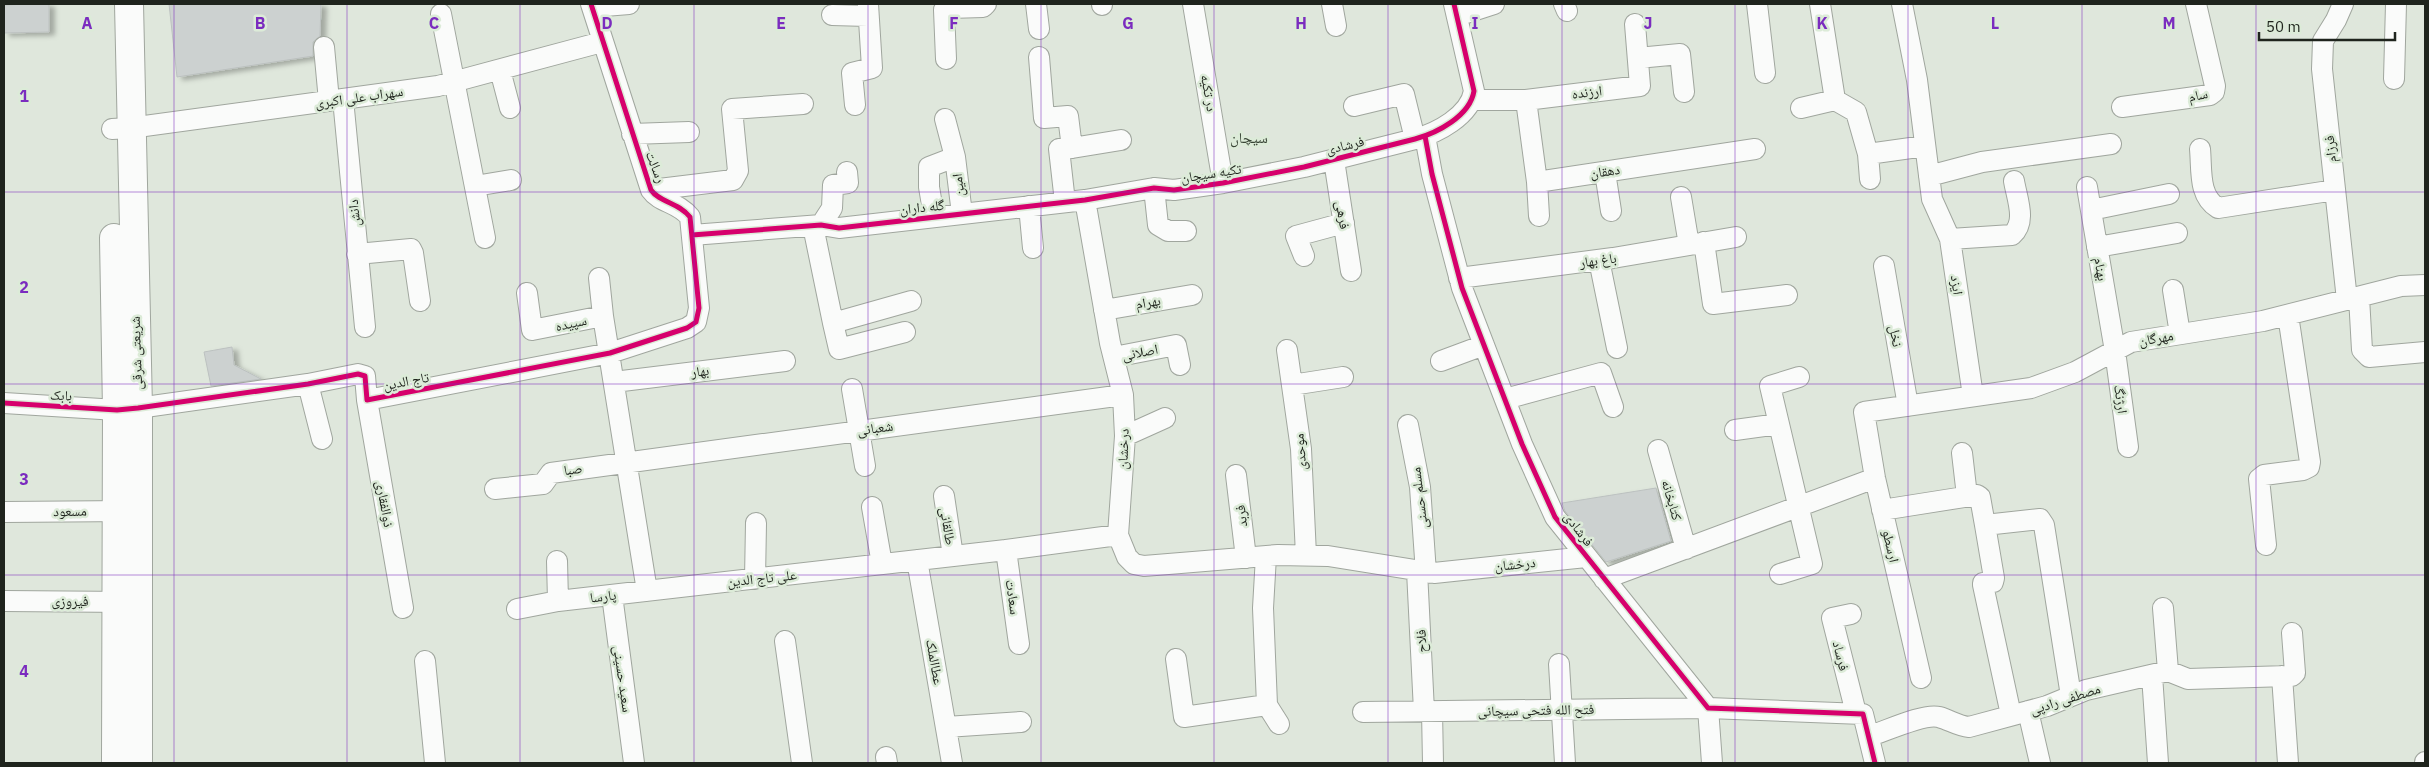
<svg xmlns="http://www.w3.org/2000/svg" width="2429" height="767" font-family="'IBM Plex Sans','Noto Naskh Arabic',sans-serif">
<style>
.building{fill:#ccd1d0;stroke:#bcc1c0;filter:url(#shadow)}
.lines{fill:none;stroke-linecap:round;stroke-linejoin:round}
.minor-casing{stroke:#a0a69e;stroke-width:22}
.secondary-casing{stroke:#a0a69e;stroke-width:30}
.minor{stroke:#fafbfa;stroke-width:20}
.secondary{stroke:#fafbfa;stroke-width:28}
.cycleway-casing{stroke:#dcebd8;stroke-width:8}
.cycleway{stroke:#d6006c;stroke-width:5}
.grid{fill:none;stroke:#7b2cbf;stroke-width:1;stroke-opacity:0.55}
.labels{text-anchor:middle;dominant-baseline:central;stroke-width:5;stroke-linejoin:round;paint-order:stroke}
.street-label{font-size:14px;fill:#1f241d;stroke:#dcebd8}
.neighbourhood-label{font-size:15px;fill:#394536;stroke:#dcebd8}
.grid-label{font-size:16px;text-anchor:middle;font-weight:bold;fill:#7b2cbf;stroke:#dcebd8;stroke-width:5;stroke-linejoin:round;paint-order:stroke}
</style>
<defs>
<filter id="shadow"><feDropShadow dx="5.5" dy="3" stdDeviation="2.5" flood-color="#0004"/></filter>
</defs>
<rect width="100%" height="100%" fill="#dfe7dc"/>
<path class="building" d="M 29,4 L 49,4 L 49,32 L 4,33 L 4,5 Z
M 169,4 L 321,4 L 320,36 L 313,42 L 313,56 L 177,77 Z
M 232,347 L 234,365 L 261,379 L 211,386 L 204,352 Z
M 1656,488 L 1671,541 L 1606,562 L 1565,511 L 1562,503 Z"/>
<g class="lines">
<g class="minor-casing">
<path id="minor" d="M 1036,4 L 1039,29
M 1102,4 L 1102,5
M 1193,4 L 1223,183
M 1332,4 L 1336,26
M 1564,4 L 1567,11
M 1757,4 L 1765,73
M 1820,4 L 1835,100 L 1856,112 L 1868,154 L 1925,146
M 1902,4 L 1917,80 L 1932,199 L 1950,239 L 1973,396
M 2343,4 L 2336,20 L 2323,41 L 2322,69 L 2347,300
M 592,7 L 629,4
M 441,14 L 485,238
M 832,15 L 868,16
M 1457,16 L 1494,4
M 324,47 L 329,101
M 1039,57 L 1044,118 L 1068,116 L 1072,148 L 1059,149 L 1065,202
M 1638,58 L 1680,54 L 1684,92
M 946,59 L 944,10 L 949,8 L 983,7 L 986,4
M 500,70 L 510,108
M 2394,79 L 2396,4
M 343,99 L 365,327
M 1472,100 L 1526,100 L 1640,86 L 1635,24
M 1526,100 L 1537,182 L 1755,149
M 855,105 L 852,73 L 872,68 L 868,4
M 1354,106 L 1404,94 L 1415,139
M 2122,107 L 2210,95 L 2214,92 L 2215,86 L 2196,4
M 1801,108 L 1835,100
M 112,129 L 130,128 L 438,86 L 602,42
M 632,134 L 689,132
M 1425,136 L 1432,174 L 1462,288 L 1522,444 L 1555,517 L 1708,708 L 1863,714 L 1875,763
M 1072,148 L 1121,140
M 2200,149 C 2202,170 2198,196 2218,208 L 2335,190
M 1868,154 L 1870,179
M 955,157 L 962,214
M 1334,160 L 1351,271
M 1605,172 L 1611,211
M 1929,176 L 1982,162 L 2111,144
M 1537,182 L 1539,216
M 475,186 L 511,180
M 2087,187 L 2115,351 L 2128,447
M 1154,188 L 1158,225 L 1168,231 L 1186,231
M 651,190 L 733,180 L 738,171 L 732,109 L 803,104
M 1681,197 L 1689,245
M 1085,200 L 1110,343 L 1123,395 L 1125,436 L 1118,535 L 1127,557 L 1134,564 L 1144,566 L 1278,555 L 1328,556 L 1434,573 L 1586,557
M 1029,206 L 1033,248
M 2091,210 L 2169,194
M 934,217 L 929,187 L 929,167 L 955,157 L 945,119
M 821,225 L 832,208 L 833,185 L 848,183 L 847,172
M 813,226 L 833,323 L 911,301
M 692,235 L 821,225 L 839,228 L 1085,200 L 1154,188 L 1174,190 L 1223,183 L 1304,167 L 1415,139 C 1437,133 1470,116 1474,91 L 1454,4
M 1950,239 L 2012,235 C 2027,222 2017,199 2014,181
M 1704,242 L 1713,304 L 1787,295
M 2097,247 L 2177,233
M 357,254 L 411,249 L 413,253 L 420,301
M 1304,256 L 1296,236 L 1344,223
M 1599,260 L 1617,348
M 1884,266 L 1908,406
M 599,278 L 603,316
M 1459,278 L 1613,258 L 1736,237
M 2173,290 L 2180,334
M 527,293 L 532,330 L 603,316 L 647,591
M 2359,297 L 2362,350 L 2369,357 L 2425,352
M 1104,310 L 1192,295
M 833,323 L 839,349 L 905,332
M 1287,350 L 1301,449 L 1306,555
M 1114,357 L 1176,345 L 1180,365
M 1441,361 L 1484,345
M 614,382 L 785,361
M 308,384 L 322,439
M 1292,385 L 1343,377
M 852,389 L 865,466
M 1505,399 L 1601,373 L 1613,407
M 367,400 L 403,608
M 4,403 L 117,410 L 138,408 L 308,384 L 358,374 L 365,376 L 367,400 L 610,353 L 687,328 L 696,322 L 699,308 L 690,217 C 678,202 660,203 651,190 L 591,4
M 1408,425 L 1420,487 L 1426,573
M 1735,430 L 1779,424
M 1125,436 L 1165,418
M 1658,450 L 1686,549
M 1962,453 L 1967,496
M 1236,475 L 1246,558
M 495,489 L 543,484 L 551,473 L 1123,395
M 944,496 L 953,556
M 872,507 L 882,564
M 1882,510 L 1977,495 L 1980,497 L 1985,525 L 2040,519 L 2044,525 L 2071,696
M 4,512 L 129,511
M 1985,525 L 1994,578 L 1993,582 L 1983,583 L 1983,585 L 2011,715
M 2266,545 L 2259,479 L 2264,475 L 2303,470 L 2309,467 L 2310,462 L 2288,315
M 1006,550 L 1019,644
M 917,560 L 952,763
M 557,561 L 558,601
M 1417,571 L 1424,711
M 1780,574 L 1812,564 L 1770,386 L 1799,377
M 755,579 L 756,523
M 1604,579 L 1875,478
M 612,595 L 634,763
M 4,601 L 129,602
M 2163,608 L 2168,671
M 517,609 L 558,601 L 1006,550 L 1118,535
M 1851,614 L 1832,618 L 1856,713
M 785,641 L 802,763
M 1176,659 L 1184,717 L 1267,705 L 1263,608 L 1266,556
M 425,661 L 435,763
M 1559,664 L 1565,763
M 2152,675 L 2158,763
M 2282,676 L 2288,763
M 1921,678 L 1875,478 L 1864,412 L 2031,388 L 2075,372 L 2131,342 L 2263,321 L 2401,286 L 2425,285
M 1267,705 L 1279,724
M 1432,711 L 1433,763
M 2028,711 L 2040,763
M 1363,712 L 1708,708 L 1712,763
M 946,727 L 1021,722
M 1870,736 C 1886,731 1924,713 1939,717 C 1950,720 1958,726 1969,727 L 2047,706 L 2086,690 L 2168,671 L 2188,679 L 2292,676 L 2295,673 L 2292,633
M 886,757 L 887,763
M 2425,763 L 2425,762"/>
</g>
<g class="secondary-casing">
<path id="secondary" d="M 129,4 L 138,408 L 138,763
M 114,238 L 117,410 L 116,763"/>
</g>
<use href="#minor" class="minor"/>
<use href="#secondary" class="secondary"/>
<g class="cycleway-casing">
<path id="cycleway" d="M 1425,136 L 1432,174 L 1462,288 L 1522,444 L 1555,517 L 1708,708 L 1863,714 L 1875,763
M 692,235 L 821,225 L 839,228 L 1085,200 L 1154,188 L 1174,190 L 1223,183 L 1304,167 L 1415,139 C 1437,133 1470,116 1474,91 L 1454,4
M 4,403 L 117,410 L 138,408 L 308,384 L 358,374 L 365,376 L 367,400 L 610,353 L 687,328 L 696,322 L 699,308 L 690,217 C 678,202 660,203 651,190 L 591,4"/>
</g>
<use href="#cycleway" class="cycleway"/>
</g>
<path class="grid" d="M 174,4 L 174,763M 347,4 L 347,763M 520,4 L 520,763M 694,4 L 694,763M 868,4 L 868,763M 1041,4 L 1041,763M 1214,4 L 1214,763M 1388,4 L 1388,763M 1562,4 L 1562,763M 1735,4 L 1735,763M 1908,4 L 1908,763M 2082,4 L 2082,763M 2256,4 L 2256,763M 4,192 L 2425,192M 4,384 L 2425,384M 4,575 L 2425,575"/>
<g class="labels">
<g class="street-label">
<text transform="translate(1587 92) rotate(-7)">ارزنده</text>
<text transform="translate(1209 93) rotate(80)">در تکیه</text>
<text transform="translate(2198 95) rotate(-12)">سام</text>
<text transform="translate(359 97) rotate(-8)">سهراب علی اکبری</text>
<text transform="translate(1345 145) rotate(-13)">فرشادی</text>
<text transform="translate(2330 149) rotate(-96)">فرزام</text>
<text transform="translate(656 167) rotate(69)">رسالت</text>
<text transform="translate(1605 171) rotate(-8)">دهقان</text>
<text transform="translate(1211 173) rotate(-9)">تکیه سیچان</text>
<text transform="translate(958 185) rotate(-96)">امین</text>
<text transform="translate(922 207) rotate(-6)">گله داران</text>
<text transform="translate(354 213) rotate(-95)">دانش</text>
<text transform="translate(1343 215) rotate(81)">فرهی</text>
<text transform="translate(1598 260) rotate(-8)">باغ بهار</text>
<text transform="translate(2101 269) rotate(80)">بهنام</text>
<text transform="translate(1957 285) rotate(82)">ایزد</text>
<text transform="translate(1148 302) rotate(-10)">بهرام</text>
<text transform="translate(571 323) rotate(-12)">سپیده</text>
<text transform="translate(1896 336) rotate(80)">نخل</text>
<text transform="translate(2156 338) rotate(-10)">مهرگان</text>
<text transform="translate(1140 352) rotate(-11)">اصلانی</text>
<text transform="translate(136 353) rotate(-92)">شریعتی شرقی</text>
<text transform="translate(700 371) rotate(-7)">بهار</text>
<text transform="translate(406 381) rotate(-11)">تاج الدین</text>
<text transform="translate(61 395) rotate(3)">بابک</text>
<text transform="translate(2121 399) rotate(82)">ارژنگ</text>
<text transform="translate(875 428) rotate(-8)">شعبانی</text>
<text transform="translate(1123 449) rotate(-88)">درخشان</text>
<text transform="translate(1300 452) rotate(-95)">موحدی</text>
<text transform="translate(573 469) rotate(-8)">صبا</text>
<text transform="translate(1419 498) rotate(-97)">مسلم حسنی</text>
<text transform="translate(1672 500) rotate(74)">کتابخانه</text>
<text transform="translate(385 504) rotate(80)">ذوالفقاری</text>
<text transform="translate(70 511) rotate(-1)">مسعود</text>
<text transform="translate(1241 516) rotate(-97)">فربد</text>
<text transform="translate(948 526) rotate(81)">طالقانی</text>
<text transform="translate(1579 529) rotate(53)">فرشادی</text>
<text transform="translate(1891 546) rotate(77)">ارسطو</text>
<text transform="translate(1515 564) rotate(-6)">درخشان</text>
<text transform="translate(762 578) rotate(-6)">علی تاج الدین</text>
<text transform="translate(603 596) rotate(-7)">پارسا</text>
<text transform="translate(1013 597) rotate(82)">سعادت</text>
<text x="70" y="601">فیروزی</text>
<text transform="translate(1421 641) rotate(-93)">فلاح</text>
<text transform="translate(1841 656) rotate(76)">فرساد</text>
<text transform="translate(935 662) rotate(80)">عطاالملک</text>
<text transform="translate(623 679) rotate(82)">سعید حسینی</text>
<text transform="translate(2065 699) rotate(-18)">مصطفی رادپی</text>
<text transform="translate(1536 710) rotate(-1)">فتح الله فتحی سیچانی</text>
</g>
<g class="neighbourhood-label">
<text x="1249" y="137">سیچان</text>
</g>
</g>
<g class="grid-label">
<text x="87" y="29">A</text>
<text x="260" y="29">B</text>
<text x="434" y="29">C</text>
<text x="607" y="29">D</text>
<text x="781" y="29">E</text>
<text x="954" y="29">F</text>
<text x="1128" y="29">G</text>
<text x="1301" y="29">H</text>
<text x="1475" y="29">I</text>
<text x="1648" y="29">J</text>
<text x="1822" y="29">K</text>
<text x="1995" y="29">L</text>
<text x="2169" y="29">M</text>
<text x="24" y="102">1</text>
<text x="24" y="293">2</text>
<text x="24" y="485">3</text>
<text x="24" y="677">4</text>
</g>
<rect width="2429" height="767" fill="none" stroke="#1f241d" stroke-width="10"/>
<path d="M2259 32v8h136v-8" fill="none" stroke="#1f241d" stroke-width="2.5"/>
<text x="2266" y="32" font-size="15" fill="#1f241d" stroke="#dcebd8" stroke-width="4" paint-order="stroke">50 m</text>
</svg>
